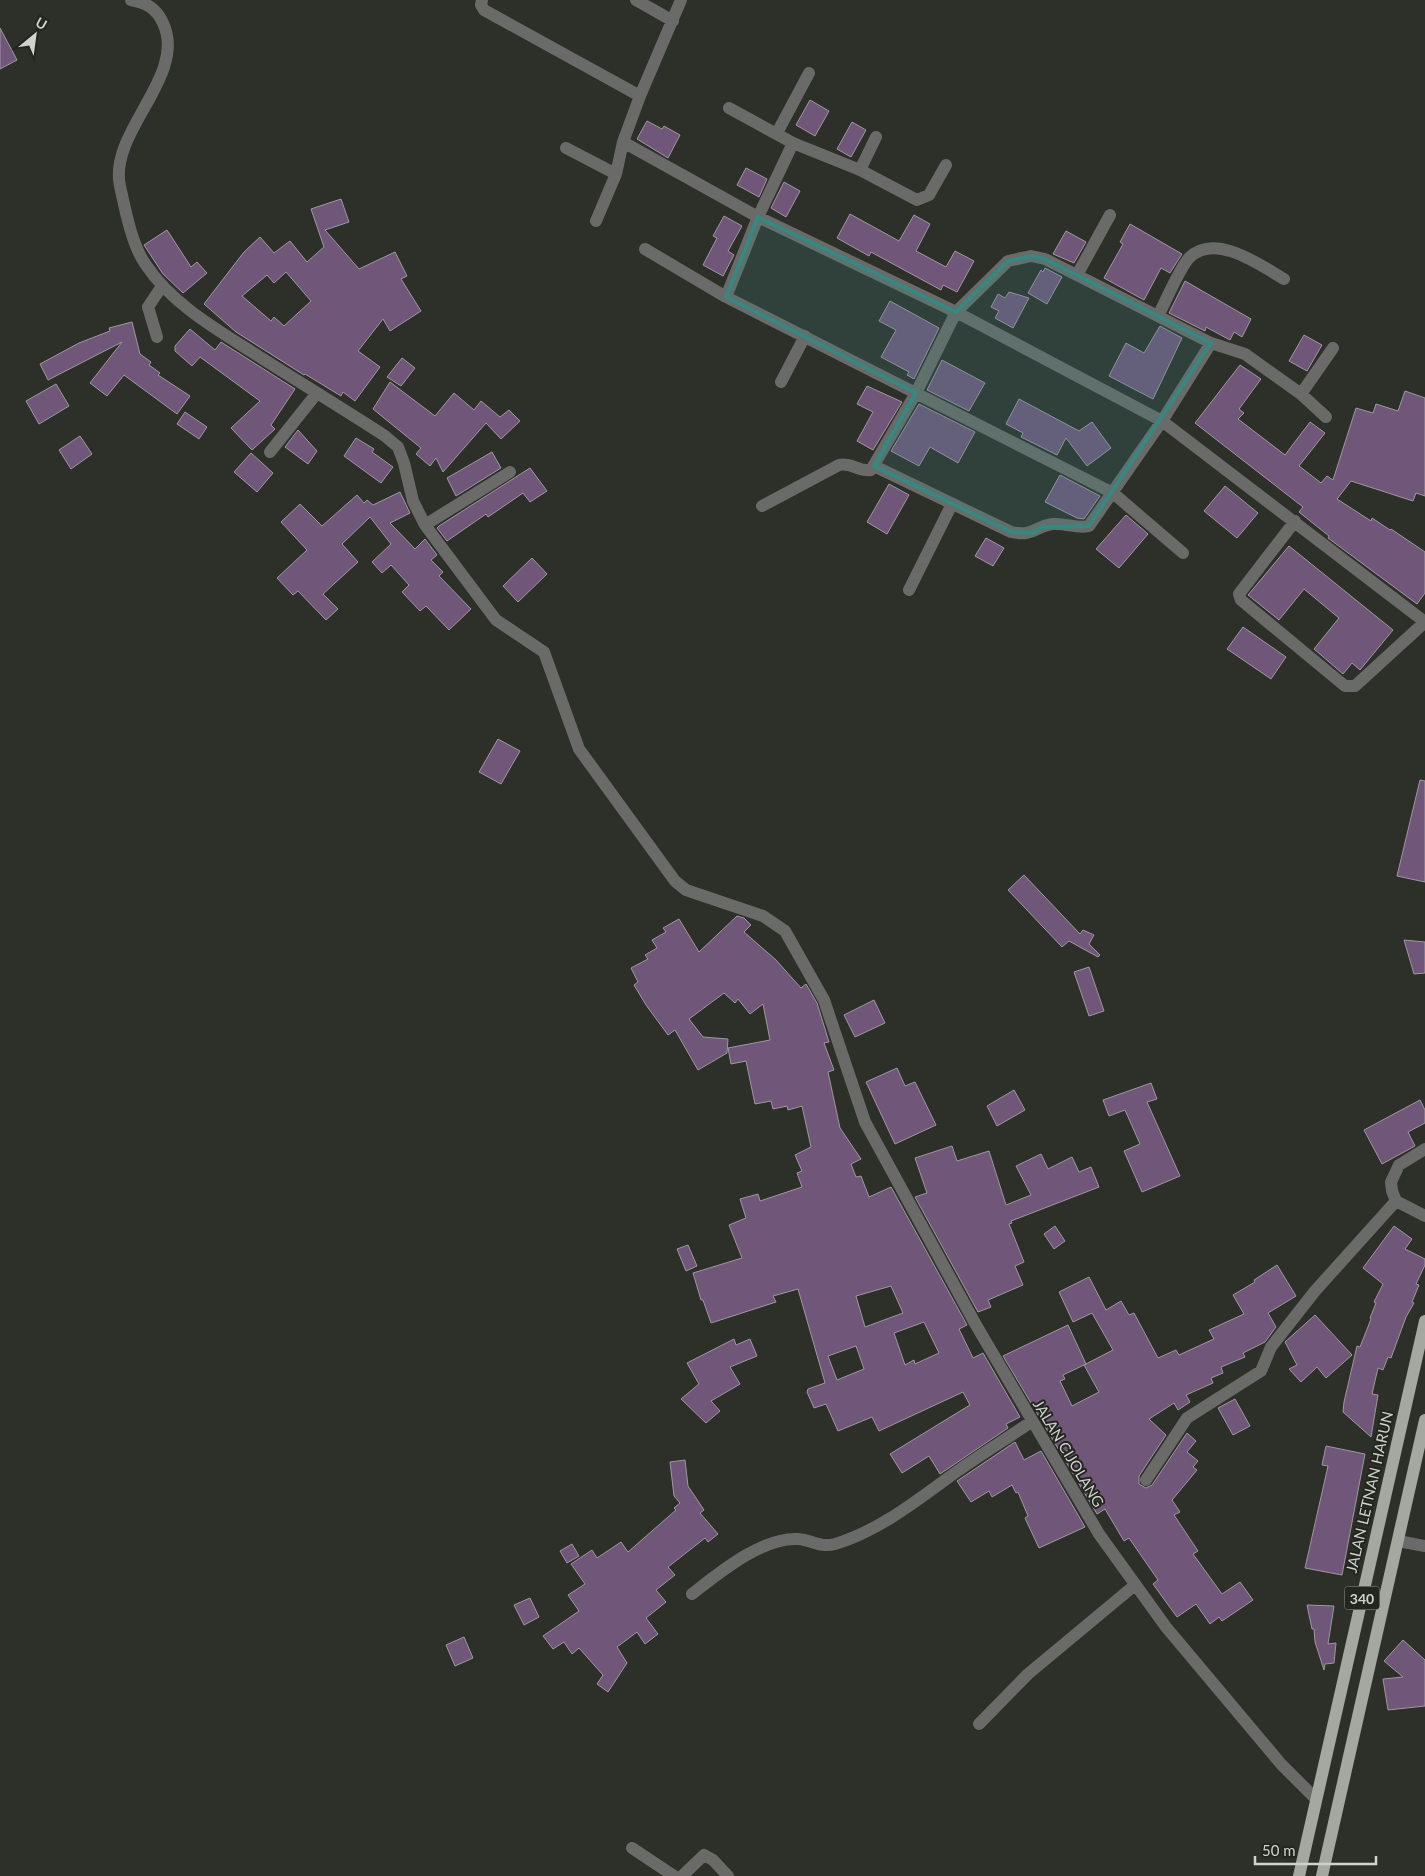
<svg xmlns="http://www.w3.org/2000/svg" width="1425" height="1876" font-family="Lato,sans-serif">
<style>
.building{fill:#705679;stroke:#9e98a0;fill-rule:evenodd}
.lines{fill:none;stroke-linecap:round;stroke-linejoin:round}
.minor{stroke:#6a6b68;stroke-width:12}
.major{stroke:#a5a8a0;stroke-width:12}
.marked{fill:#368881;fill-opacity:0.2;stroke:#368881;stroke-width:4;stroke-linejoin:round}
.labels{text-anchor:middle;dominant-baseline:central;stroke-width:4;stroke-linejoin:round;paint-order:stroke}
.shield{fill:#23261f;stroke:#9c9e99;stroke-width:1}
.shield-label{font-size:14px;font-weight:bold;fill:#d0d2cd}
.street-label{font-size:15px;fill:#d0d2cd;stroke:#23261f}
</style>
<rect width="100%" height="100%" fill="#2d3029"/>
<path class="building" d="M 0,28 L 17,60 L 0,69 Z
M 810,100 L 829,111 L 815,136 L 796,125 Z
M 647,121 L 662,129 L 664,126 L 680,135 L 668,158 L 637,139 Z
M 852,122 L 866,130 L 851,157 L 837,149 Z
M 746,168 L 767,179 L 759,197 L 737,185 Z
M 784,182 L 800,191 L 786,217 L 771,208 Z
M 341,199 L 349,222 L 325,230 L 359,269 L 395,252 L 407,276 L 401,279 L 421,311 L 390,331 L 383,319 L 358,351 L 380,367 L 355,401 L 343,392 L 341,396 L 305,374 L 304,375 L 236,332 L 204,304 L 244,252 L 260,237 L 274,253 L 290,241 L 307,262 L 324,247 L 311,209 ZM 286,272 L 311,301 L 284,326 L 274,317 L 271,321 L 242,296 L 267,275 L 274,283 Z
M 850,214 L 899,241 L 914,215 L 930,224 L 916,251 L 946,267 L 955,251 L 974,261 L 957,292 L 943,285 L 941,290 L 871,252 L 869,256 L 837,238 Z
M 724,216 L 742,226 L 728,251 L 734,255 L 723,276 L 703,265 L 717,238 L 713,236 Z
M 1130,224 L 1182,254 L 1170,273 L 1161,268 L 1144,300 L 1104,278 L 1123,244 L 1120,242 Z
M 167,230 L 191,267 L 197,262 L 207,273 L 183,293 L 163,274 L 144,245 Z
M 1066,231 L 1086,242 L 1074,263 L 1053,254 Z
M 1045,268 L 1062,277 L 1047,304 L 1028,293 L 1041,270 L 1043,272 Z
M 1185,281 L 1251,319 L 1242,337 L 1234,332 L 1230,340 L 1206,327 L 1205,331 L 1169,313 Z
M 1009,292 L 1029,298 L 1013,328 L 995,318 L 999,311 L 991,307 L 998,294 L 1005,298 Z
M 890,301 L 939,328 L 914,379 L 907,375 L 909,372 L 881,357 L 896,330 L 879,321 Z
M 132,322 L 140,354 L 151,362 L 149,365 L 160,373 L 158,375 L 190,396 L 177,414 L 124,375 L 107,396 L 90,383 L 122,342 L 48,380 L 40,364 L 79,343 L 110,331 L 109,328 Z
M 1160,326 L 1182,338 L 1153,399 L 1109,376 L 1126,343 L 1144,353 Z
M 190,329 L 215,350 L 221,342 L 295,389 L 271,425 L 275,429 L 252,450 L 231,428 L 260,401 L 200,357 L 192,366 L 175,351 L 175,346 Z
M 1304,335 L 1322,345 L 1307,371 L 1289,361 Z
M 402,358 L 415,368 L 401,386 L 387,377 Z
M 942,360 L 985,383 L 969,411 L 927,390 Z
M 1240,365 L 1261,379 L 1239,409 L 1244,413 L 1238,419 L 1285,455 L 1310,422 L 1325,433 L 1299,466 L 1321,483 L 1327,476 L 1333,480 L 1356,408 L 1373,413 L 1376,404 L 1398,411 L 1405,391 L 1425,398 L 1425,496 L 1416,493 L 1413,501 L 1351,481 L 1337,499 L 1371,521 L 1372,518 L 1390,530 L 1391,529 L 1425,552 L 1425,593 L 1417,604 L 1328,538 L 1329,536 L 1299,512 L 1303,507 L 1195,423 Z
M 390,382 L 435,416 L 454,393 L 474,410 L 481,401 L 500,417 L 509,410 L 520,421 L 501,439 L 486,423 L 443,472 L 436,458 L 430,466 L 416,454 L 421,448 L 373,409 Z
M 56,384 L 69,406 L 39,424 L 26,401 Z
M 867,386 L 902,402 L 873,450 L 857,441 L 873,412 L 857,404 Z
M 1019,399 L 1079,431 L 1092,422 L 1111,448 L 1087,466 L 1066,438 L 1057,455 L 1021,437 L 1023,433 L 1006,424 Z
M 919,404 L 975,432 L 958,463 L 930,447 L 919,466 L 891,451 Z
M 185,412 L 207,427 L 199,439 L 177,424 Z
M 298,430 L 317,451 L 308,464 L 285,447 Z
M 80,436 L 92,454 L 71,469 L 59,450 Z
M 356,438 L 374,449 L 372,452 L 393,467 L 381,483 L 344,456 Z
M 492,452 L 501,468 L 456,496 L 447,478 Z
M 251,453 L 273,473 L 257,492 L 234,472 Z
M 530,468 L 547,491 L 530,502 L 523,493 L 488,517 L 486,514 L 447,541 L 437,528 L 439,526 Z
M 1060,475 L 1100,496 L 1084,519 L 1077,518 L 1045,502 Z
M 889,484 L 909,495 L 887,534 L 867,522 Z
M 1225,486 L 1258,513 L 1237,538 L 1204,511 Z
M 400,492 L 410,513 L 390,523 L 415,549 L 425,539 L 437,555 L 431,560 L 443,572 L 439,576 L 471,609 L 449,630 L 426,606 L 420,611 L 402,592 L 409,585 L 391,565 L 382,573 L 372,562 L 391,544 L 370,517 L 342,544 L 358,562 L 323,594 L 338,609 L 326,620 L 298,591 L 293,595 L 277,578 L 307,550 L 281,522 L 300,504 L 322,526 L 357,495 L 364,503 L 367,500 L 373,505 Z
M 1126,515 L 1148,534 L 1119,568 L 1096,549 Z
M 986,538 L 1004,548 L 993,566 L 975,556 Z
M 1289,546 L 1393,630 L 1360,670 L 1352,663 L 1343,674 L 1314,649 L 1339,618 L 1304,589 L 1279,620 L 1248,595 Z
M 532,558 L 547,574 L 518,602 L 503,586 Z
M 1243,627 L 1286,657 L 1271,679 L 1227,649 Z
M 498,739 L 520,751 L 501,784 L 479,772 Z
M 1420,780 L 1425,781 L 1425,882 L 1397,876 Z
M 1024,875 L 1080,934 L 1083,930 L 1094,935 L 1089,944 L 1100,955 L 1098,957 L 1069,941 L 1062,947 L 1008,890 Z
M 737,916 L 744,918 L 751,925 L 744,932 L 776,960 L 801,988 L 806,984 L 817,1003 L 829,1042 L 824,1043 L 834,1070 L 828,1072 L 840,1128 L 861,1159 L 851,1164 L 856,1177 L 861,1176 L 869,1197 L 891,1187 L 967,1325 L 959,1329 L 973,1358 L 983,1353 L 1020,1417 L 1006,1424 L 1008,1428 L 940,1474 L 929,1456 L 902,1473 L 890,1454 L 970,1405 L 963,1392 L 879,1431 L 872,1417 L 838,1431 L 826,1404 L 814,1408 L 807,1392 L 808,1389 L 825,1383 L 798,1289 L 773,1296 L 776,1302 L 711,1323 L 703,1300 L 701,1300 L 693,1273 L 742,1258 L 729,1225 L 746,1218 L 740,1199 L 758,1194 L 760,1201 L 802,1187 L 797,1173 L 802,1171 L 795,1155 L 811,1147 L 802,1106 L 788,1110 L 787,1106 L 773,1109 L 771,1101 L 755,1104 L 746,1061 L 731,1064 L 728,1048 L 770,1040 L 763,1004 L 750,1014 L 738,999 L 735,1003 L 724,993 L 689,1019 L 703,1037 L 728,1039 L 727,1053 L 698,1070 L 675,1030 L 668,1035 L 646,1005 L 634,985 L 638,982 L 631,968 L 648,959 L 645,955 L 657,948 L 652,940 L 666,932 L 663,928 L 679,919 L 699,952 ZM 891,1286 L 903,1313 L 865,1327 L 856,1296 ZM 924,1322 L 939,1353 L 915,1364 L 914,1360 L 905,1365 L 894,1333 ZM 856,1346 L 864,1369 L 837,1380 L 828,1356 Z
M 1404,940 L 1425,942 L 1425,973 L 1414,974 Z
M 1089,967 L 1104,1011 L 1089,1016 L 1074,972 Z
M 874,1000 L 885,1023 L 855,1037 L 844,1015 Z
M 897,1068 L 905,1086 L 915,1082 L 936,1125 L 895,1144 L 866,1082 Z
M 1151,1083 L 1157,1099 L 1147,1102 L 1180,1176 L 1142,1192 L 1124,1151 L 1140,1144 L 1125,1110 L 1109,1116 L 1103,1100 Z
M 1014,1090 L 1025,1110 L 997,1126 L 987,1106 Z
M 1420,1100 L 1425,1110 L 1425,1123 L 1408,1132 L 1415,1146 L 1382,1164 L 1364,1130 Z
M 952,1146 L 957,1161 L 989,1151 L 1006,1205 L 1031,1195 L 1016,1166 L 1041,1154 L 1048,1169 L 1072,1157 L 1079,1172 L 1091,1167 L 1099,1187 L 1011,1221 L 1012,1223 L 1009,1224 L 1024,1262 L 1015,1266 L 1023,1285 L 988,1300 L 991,1307 L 978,1312 L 915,1197 L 927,1193 L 915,1158 Z
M 1055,1226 L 1065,1241 L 1054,1249 L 1044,1234 Z
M 1394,1226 L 1412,1239 L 1405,1249 L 1425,1259 L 1425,1265 L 1416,1284 L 1419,1285 L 1412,1302 L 1414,1303 L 1406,1317 L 1391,1358 L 1388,1357 L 1383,1370 L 1378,1368 L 1372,1394 L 1378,1395 L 1371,1437 L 1343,1412 L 1344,1402 L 1357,1346 L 1360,1347 L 1371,1319 L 1370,1318 L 1376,1303 L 1374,1302 L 1383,1284 L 1363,1268 Z
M 688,1245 L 697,1266 L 686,1271 L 677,1249 Z
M 1277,1265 L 1296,1296 L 1268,1313 L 1276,1327 L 1265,1342 L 1243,1353 L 1245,1357 L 1221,1367 L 1223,1373 L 1211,1378 L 1213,1383 L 1186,1395 L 1190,1402 L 1178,1410 L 1174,1403 L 1149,1419 L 1166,1435 L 1139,1476 L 1139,1484 L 1146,1488 L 1152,1485 L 1187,1433 L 1196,1441 L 1187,1452 L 1198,1461 L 1193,1467 L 1197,1470 L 1172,1500 L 1180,1512 L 1174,1515 L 1198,1551 L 1193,1554 L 1222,1594 L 1240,1582 L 1253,1600 L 1222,1621 L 1219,1617 L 1210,1624 L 1196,1604 L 1177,1617 L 1153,1584 L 1158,1580 L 1129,1538 L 1124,1541 L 1105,1509 L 1097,1514 L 1003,1356 L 1068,1325 L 1086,1364 L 1063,1375 L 1065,1379 L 1060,1381 L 1072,1406 L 1099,1392 L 1084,1365 L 1113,1350 L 1092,1313 L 1073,1322 L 1059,1292 L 1089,1277 L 1106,1310 L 1121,1301 L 1129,1315 L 1134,1313 L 1158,1358 L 1176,1350 L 1179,1355 L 1214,1339 L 1209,1330 L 1244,1314 L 1233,1295 L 1255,1282 L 1254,1280 Z
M 1315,1315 L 1352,1355 L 1326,1378 L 1317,1367 L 1301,1382 L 1289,1369 L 1297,1365 L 1285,1342 Z
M 734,1339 L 736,1345 L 750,1339 L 757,1356 L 730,1367 L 740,1384 L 711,1401 L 720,1411 L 706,1423 L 681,1399 L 699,1384 L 687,1363 Z
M 1235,1399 L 1250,1426 L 1233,1435 L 1218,1408 Z
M 1015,1442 L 1024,1460 L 1041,1451 L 1085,1527 L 1039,1548 L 1025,1518 L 1028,1516 L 1018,1492 L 1016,1493 L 1012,1485 L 992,1497 L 989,1491 L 971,1502 L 957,1481 Z
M 1326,1446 L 1365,1454 L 1342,1575 L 1305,1568 L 1328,1466 L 1322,1465 Z
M 685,1460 L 688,1486 L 704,1510 L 700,1513 L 718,1534 L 708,1542 L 705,1538 L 668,1567 L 675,1575 L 656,1590 L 666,1602 L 646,1618 L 658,1634 L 645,1644 L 637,1632 L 617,1647 L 627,1663 L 608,1692 L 597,1684 L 603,1675 L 579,1648 L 572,1654 L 564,1642 L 553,1649 L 543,1636 L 579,1611 L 568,1595 L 585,1584 L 571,1564 L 592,1550 L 597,1558 L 621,1542 L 628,1552 L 676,1510 L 674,1508 L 680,1503 L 674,1496 L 670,1462 Z
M 572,1544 L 579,1556 L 567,1563 L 560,1551 Z
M 530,1598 L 539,1617 L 524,1625 L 514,1605 Z
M 1307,1605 L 1334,1606 L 1328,1644 L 1336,1643 L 1334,1663 L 1325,1664 L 1324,1670 L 1315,1642 L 1314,1629 L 1312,1629 Z
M 464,1637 L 473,1658 L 455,1666 L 446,1645 Z
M 1403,1640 L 1425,1660 L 1425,1706 L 1388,1710 L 1383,1679 L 1403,1677 L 1384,1661 Z"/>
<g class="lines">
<path class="minor" d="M 131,0 C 147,3 156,8 163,23 C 188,76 108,132 120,186 C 125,209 132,246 146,265 C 173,306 223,333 263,359 C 304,385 345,410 385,436 L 398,447 L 404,463 L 413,501 L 425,525 L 496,620 L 544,652 L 579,749 L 675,881 L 686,890 L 763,916 L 785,931 L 824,1000 L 865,1122 L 976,1325 L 1099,1534 L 1166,1627 L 1281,1764 L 1316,1799
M 482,0 L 481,5 L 484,10 L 640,96
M 636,0 L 673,21
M 729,108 L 793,143 L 860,170 L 917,200 L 929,195 L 946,165
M 777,133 L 809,73
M 623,142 L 758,217 L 956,312 L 1162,421 L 1425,622
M 566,148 L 616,174
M 860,170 L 876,137
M 596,221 L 616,174 L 623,142 L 640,96 L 681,0
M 645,249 L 726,297 L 1113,493 L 1183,553
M 1077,275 L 1110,215
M 726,297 L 758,217 L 793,143
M 1158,316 C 1166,301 1179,269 1189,258 C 1215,232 1260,265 1284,279
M 157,337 L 148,307 L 162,286
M 781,382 L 805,336
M 1301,394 L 1333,348
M 270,452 L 317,393
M 874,466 L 1011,532 C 1034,537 1035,526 1053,524 C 1066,523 1077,529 1089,526 L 1162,421 L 1211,343
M 762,506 L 839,465 C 851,462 859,472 871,470 L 916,393 L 956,312 L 1008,261 L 1031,256 L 1045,259 L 1211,343 L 1245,354 L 1301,394 L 1326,417
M 1295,521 L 1239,594 L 1241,600 L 1345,686 L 1355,686 L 1425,622
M 425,525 L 510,472
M 909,590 L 952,504
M 1425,1149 L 1399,1165 L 1391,1182 L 1392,1191 L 1396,1201 L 1425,1216
M 1146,1480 L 1187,1418 L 1261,1371 L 1271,1347 L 1315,1291 L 1396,1201
M 1398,1541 L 1425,1546
M 692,1594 C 719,1573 762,1537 798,1539 C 812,1540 820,1548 835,1544 C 879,1531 919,1499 956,1472 C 980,1455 1006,1439 1031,1422
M 979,1724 L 1028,1674 L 1135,1585
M 632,1848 L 674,1876
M 682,1876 L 704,1855 L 713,1860 L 728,1876"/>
<path class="major" d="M 1299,1876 L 1425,1321
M 1322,1876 L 1425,1420"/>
</g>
<path class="marked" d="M 758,217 L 956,312 L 1008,261 L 1031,256 L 1045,259 L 1211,343 L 1089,526 L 1043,527 L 1033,533 L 1011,532 L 874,466 L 916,393 L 726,297 Z"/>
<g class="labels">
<rect class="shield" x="1344.5" y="1586.5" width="35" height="23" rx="4"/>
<g class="shield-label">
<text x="1362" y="1598">340</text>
</g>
<g class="street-label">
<text transform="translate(1069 1453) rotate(59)">JALAN CIJOLANG</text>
<text transform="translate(1369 1492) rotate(-77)">JALAN LETNAN HARUN</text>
</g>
</g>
<g transform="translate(35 35) rotate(29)" stroke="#23261f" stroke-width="4" paint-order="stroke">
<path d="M0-4L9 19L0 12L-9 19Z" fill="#d0d2cd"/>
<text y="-8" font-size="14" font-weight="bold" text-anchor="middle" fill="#d0d2cd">U</text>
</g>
<path d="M1255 1856v8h121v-8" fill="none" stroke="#d0d2cd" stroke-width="2.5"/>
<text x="1262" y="1856" font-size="15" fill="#d0d2cd" stroke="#23261f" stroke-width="4" paint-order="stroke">50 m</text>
</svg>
